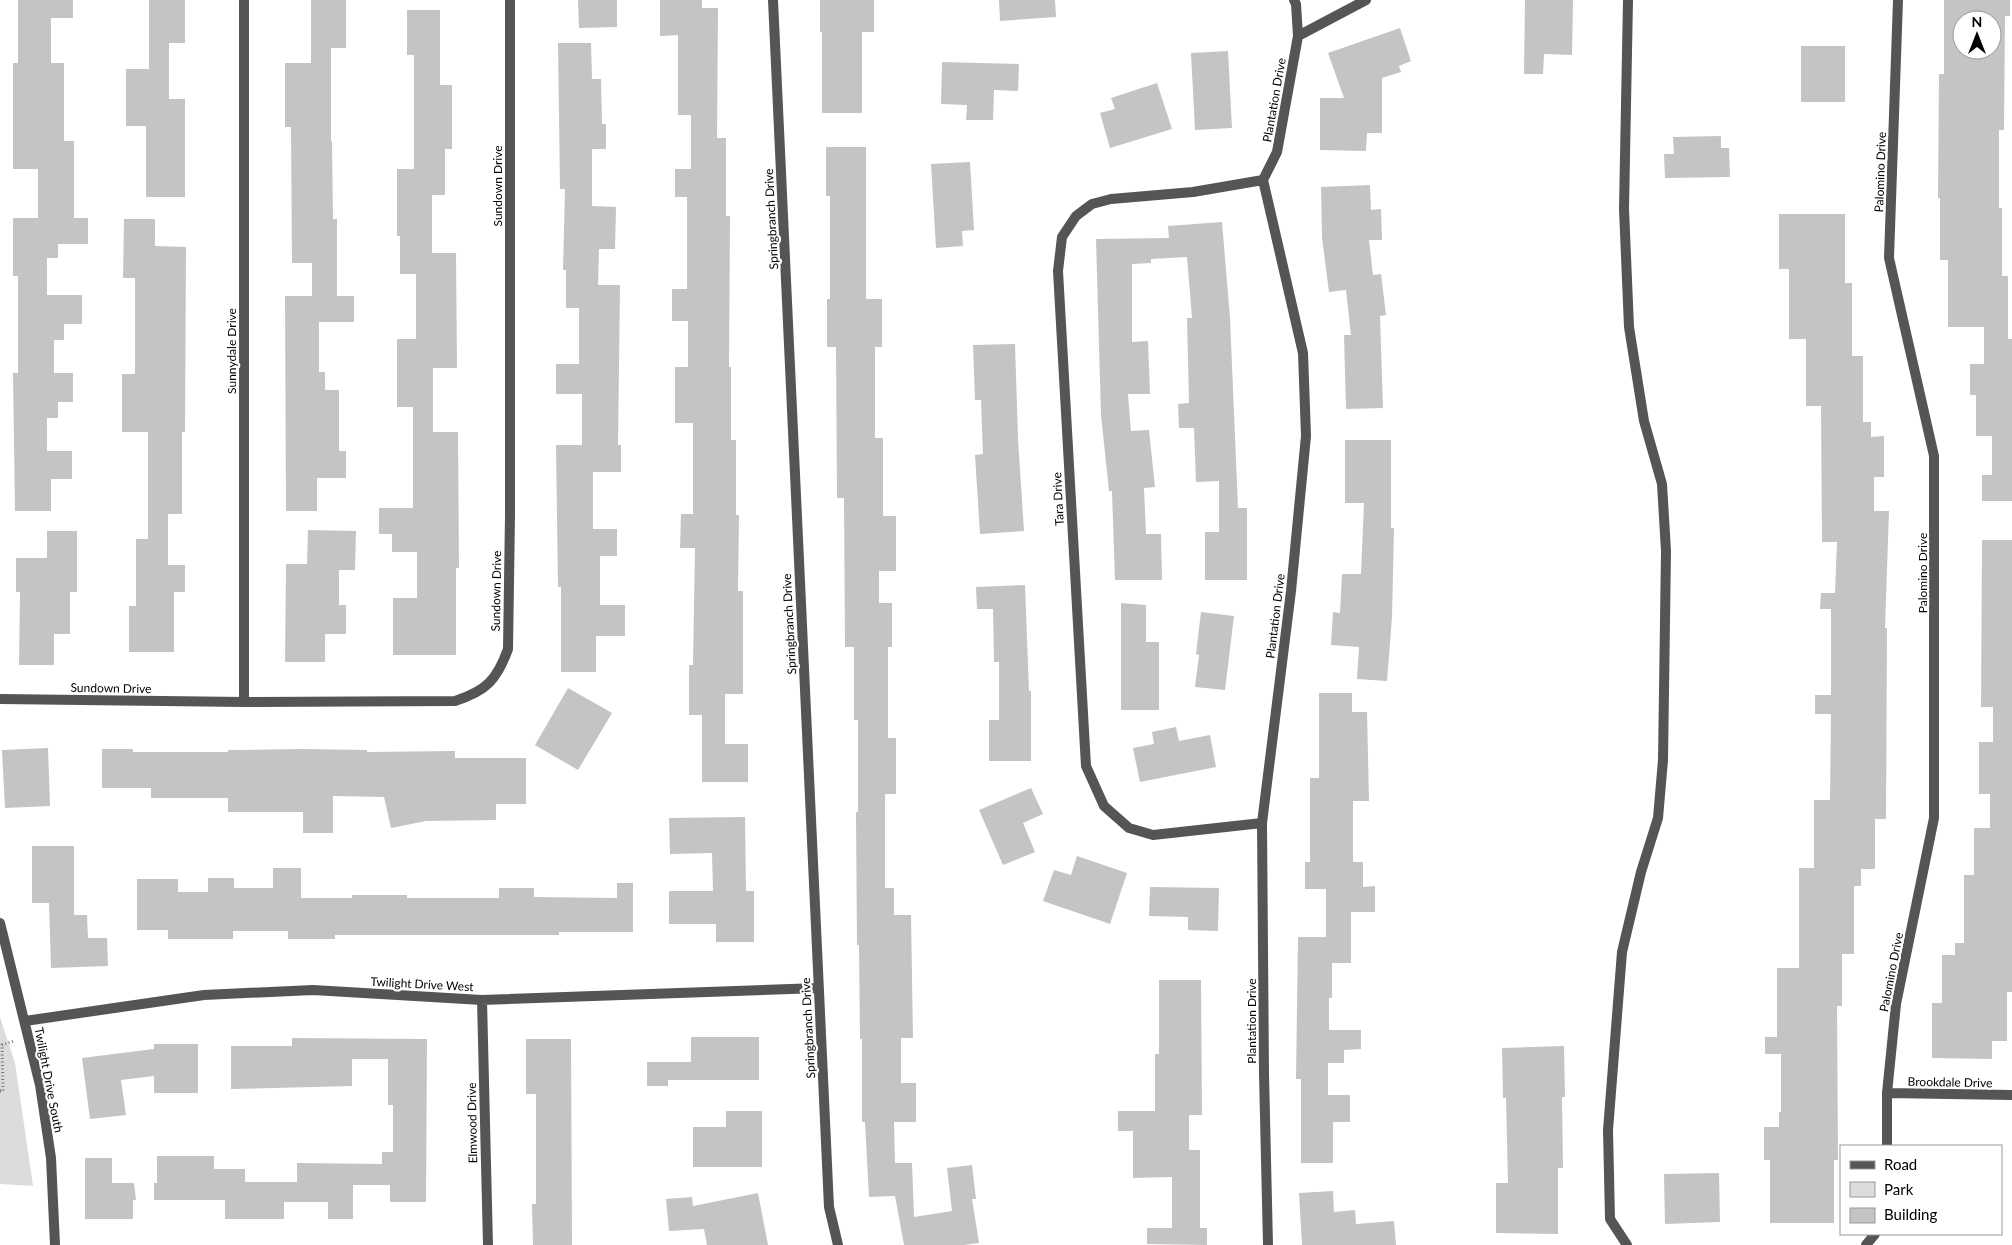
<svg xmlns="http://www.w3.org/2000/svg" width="2012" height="1245" font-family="Lato,sans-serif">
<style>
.green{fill:#dcdcdc}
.building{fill:#c4c4c4;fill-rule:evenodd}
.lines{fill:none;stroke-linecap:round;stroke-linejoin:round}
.path{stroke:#777;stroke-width:3;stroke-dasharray:1 2.5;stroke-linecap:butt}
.street{stroke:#555;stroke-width:10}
.labels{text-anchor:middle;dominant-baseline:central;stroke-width:4.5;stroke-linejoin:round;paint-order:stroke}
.street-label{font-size:12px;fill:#000;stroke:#fff}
</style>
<rect width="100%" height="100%" fill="#fff"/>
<path class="green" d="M 0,1017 L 15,1063 L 33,1186 L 0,1184 Z"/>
<path class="building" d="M 18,0 L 73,0 L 73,18 L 51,18 L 51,63 L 64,63 L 64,141 L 74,141 L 74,218 L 88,218 L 88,244 L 58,244 L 58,258 L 47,258 L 47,295 L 82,295 L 82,324 L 64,324 L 64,340 L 54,340 L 54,373 L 73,373 L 73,402 L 58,402 L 58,418 L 47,418 L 47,451 L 72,451 L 72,479 L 51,479 L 51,511 L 15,511 L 13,373 L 18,373 L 18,276 L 13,276 L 13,218 L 38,218 L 38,169 L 13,169 L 13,63 L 18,63 Z
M 149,0 L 185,0 L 185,43 L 169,43 L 169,99 L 185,99 L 185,197 L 146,197 L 146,126 L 126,126 L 126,69 L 149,69 Z
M 311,0 L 346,0 L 346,48 L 331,48 L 331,141 L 332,141 L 333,219 L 337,219 L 337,296 L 354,296 L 354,322 L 319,322 L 319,372 L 325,372 L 325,390 L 339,390 L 339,451 L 346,451 L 346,478 L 317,478 L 317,511 L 286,511 L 285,296 L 312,296 L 312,263 L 292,263 L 291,127 L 285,127 L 285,63 L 311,63 Z
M 578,0 L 617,0 L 617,27 L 579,28 Z
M 660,0 L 702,0 L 702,8 L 718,8 L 717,138 L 726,138 L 726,216 L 730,216 L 729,367 L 731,367 L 731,440 L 736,440 L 736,515 L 739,515 L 738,591 L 743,591 L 743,694 L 725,694 L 725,744 L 748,744 L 748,782 L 702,782 L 702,715 L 689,715 L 689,665 L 693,665 L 695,548 L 680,548 L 681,514 L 693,514 L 693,423 L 675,423 L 675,367 L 688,367 L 688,321 L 672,321 L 672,289 L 687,289 L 687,197 L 675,197 L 675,169 L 691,169 L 691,115 L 678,115 L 678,35 L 660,36 Z
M 820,0 L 874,0 L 874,32 L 862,32 L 862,113 L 822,113 L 822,32 L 820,32 Z
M 999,0 L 1055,0 L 1056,17 L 1000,21 Z
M 1525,0 L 1573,0 L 1572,55 L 1544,54 L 1543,74 L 1524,74 Z
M 1944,0 L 2010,0 L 2010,16 L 2005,16 L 2004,130 L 1999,130 L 1999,208 L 2002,208 L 2002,276 L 2008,276 L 2008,339 L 2012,339 L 2012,501 L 1982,501 L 1982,475 L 1992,475 L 1992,436 L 1976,436 L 1976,395 L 1970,395 L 1970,364 L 1984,364 L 1984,327 L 1948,327 L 1948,260 L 1940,260 L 1940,198 L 1938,198 L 1939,74 L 1944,74 ZM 1962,20 L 1992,20 L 1992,50 L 1962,50 Z
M 407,10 L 440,10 L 440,85 L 452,85 L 452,149 L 445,149 L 445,195 L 432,195 L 432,253 L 456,253 L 457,368 L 433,368 L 433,432 L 458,432 L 459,568 L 456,568 L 456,655 L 393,655 L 393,598 L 417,598 L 417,552 L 392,552 L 392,534 L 379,534 L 379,508 L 413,508 L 413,407 L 397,407 L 397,339 L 416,339 L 416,274 L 400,274 L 400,236 L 397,236 L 397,169 L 414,169 L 414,55 L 407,55 Z
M 1400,28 L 1411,61 L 1399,66 L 1401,72 L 1382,78 L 1382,133 L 1367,133 L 1366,151 L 1320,150 L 1320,98 L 1344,98 L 1328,53 Z
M 558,43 L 591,43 L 592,79 L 601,79 L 602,124 L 606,124 L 606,149 L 592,149 L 592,206 L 616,207 L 615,249 L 599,249 L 598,285 L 620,285 L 618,445 L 621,445 L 621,472 L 593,472 L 593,529 L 617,529 L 617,556 L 600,556 L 600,605 L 625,605 L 625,636 L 596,636 L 596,672 L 561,672 L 561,587 L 558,587 L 556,445 L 582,445 L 582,394 L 556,394 L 556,364 L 579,364 L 579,308 L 566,308 L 566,270 L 563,270 L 565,189 L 560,189 Z
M 1801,46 L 1845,46 L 1845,102 L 1801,102 Z
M 1228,51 L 1232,128 L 1195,130 L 1191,53 Z
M 942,62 L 1019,64 L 1018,91 L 994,90 L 993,120 L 966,120 L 967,105 L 941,104 Z
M 1157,83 L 1172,129 L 1110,148 L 1100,113 L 1115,109 L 1111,98 Z
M 1721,136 L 1721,148 L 1729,148 L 1730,177 L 1665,178 L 1664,154 L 1674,154 L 1673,137 Z
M 826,147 L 866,147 L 866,299 L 882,299 L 882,347 L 875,347 L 875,438 L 883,438 L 883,516 L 896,516 L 896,571 L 879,571 L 879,603 L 892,603 L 892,647 L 888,647 L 888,738 L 896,738 L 896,794 L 885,794 L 885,888 L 894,888 L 894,915 L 911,915 L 913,1038 L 901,1038 L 901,1083 L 916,1083 L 916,1122 L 894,1122 L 895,1163 L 912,1163 L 914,1217 L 952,1211 L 947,1168 L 972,1165 L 976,1199 L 972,1199 L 979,1243 L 964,1245 L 904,1245 L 895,1196 L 869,1197 L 865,1122 L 862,1122 L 862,1039 L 860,1039 L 859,945 L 857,945 L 856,812 L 858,812 L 858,720 L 854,720 L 854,647 L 845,647 L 844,498 L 837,498 L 836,347 L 827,347 L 827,299 L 830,299 L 830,196 L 826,196 Z
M 970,162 L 974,230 L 962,231 L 963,246 L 936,248 L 931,164 Z
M 1370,185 L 1371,210 L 1381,209 L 1382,240 L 1369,240 L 1373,275 L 1381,274 L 1386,315 L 1380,316 L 1383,408 L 1346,409 L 1344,335 L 1351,335 L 1346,290 L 1329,292 L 1322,238 L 1321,187 Z
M 1779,214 L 1845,214 L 1845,283 L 1852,283 L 1852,356 L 1863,356 L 1863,422 L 1871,422 L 1871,437 L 1884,436 L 1884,477 L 1874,477 L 1874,511 L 1889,511 L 1885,628 L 1887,628 L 1886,819 L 1875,819 L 1875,869 L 1861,869 L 1861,886 L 1854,886 L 1854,954 L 1842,954 L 1842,1006 L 1837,1006 L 1838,1160 L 1834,1160 L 1834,1223 L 1770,1223 L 1770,1160 L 1764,1160 L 1764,1127 L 1779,1127 L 1779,1112 L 1781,1112 L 1781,1054 L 1765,1054 L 1765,1037 L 1777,1037 L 1777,968 L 1799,968 L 1799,868 L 1814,868 L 1814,800 L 1830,800 L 1831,714 L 1815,714 L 1815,695 L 1831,695 L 1831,609 L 1820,609 L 1821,593 L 1835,593 L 1837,542 L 1822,542 L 1821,406 L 1806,406 L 1806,339 L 1789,339 L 1789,269 L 1779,269 Z
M 124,219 L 155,219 L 155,246 L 186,247 L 185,432 L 182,432 L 182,514 L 168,514 L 168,565 L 185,565 L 185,592 L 174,592 L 174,652 L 129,652 L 129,606 L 136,606 L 136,539 L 148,539 L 148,432 L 122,432 L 122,374 L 135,374 L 135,278 L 123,278 Z
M 1222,222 L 1230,318 L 1238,508 L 1247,508 L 1247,580 L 1205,580 L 1205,532 L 1219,532 L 1219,481 L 1196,482 L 1194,428 L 1179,428 L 1178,404 L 1189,403 L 1187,318 L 1192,318 L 1187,257 L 1151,259 L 1151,263 L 1132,264 L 1132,342 L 1148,341 L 1150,394 L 1128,394 L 1131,431 L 1149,430 L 1155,487 L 1144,488 L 1146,534 L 1161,534 L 1162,580 L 1115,580 L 1112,491 L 1109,491 L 1101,415 L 1096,239 L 1169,238 L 1168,226 Z
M 1015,344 L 1018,439 L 1024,531 L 980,534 L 975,455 L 983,454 L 981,400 L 975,400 L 973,345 Z
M 1345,440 L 1391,440 L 1391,528 L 1394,528 L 1392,617 L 1387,681 L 1357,679 L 1359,647 L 1331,645 L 1333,612 L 1340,613 L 1342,574 L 1361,574 L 1364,503 L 1345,503 Z
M 308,530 L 356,531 L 355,570 L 339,570 L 339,605 L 346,605 L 346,634 L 325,634 L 325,662 L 285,662 L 286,564 L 307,564 Z
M 47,531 L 77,531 L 77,592 L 70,592 L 70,634 L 54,634 L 54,665 L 19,665 L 20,592 L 16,592 L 16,558 L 47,558 Z
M 1982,540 L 2012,540 L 2012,992 L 2007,992 L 2007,1041 L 1992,1041 L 1992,1059 L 1932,1058 L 1932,1003 L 1942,1003 L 1942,955 L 1955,955 L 1955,943 L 1964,943 L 1964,875 L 1974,875 L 1974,828 L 1990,828 L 1990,794 L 1979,794 L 1979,742 L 1993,742 L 1993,707 L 1981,707 Z
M 1025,585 L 1029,691 L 1031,691 L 1031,761 L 989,761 L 989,720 L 999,720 L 999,662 L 994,662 L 993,609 L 977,609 L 976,587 Z
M 1121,603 L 1146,605 L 1146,642 L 1159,642 L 1159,710 L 1121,710 Z
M 1201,612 L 1234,616 L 1225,690 L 1195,687 L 1199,655 L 1196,654 Z
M 568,688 L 612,713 L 578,770 L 535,745 Z
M 1319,693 L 1352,693 L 1352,712 L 1367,712 L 1369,801 L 1353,801 L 1353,862 L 1363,862 L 1363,887 L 1375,886 L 1375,912 L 1351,912 L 1351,963 L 1332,963 L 1332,998 L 1329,998 L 1329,1030 L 1361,1030 L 1361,1049 L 1344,1050 L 1344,1063 L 1328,1063 L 1328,1095 L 1350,1095 L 1350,1122 L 1333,1122 L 1333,1163 L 1301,1163 L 1301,1079 L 1296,1079 L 1298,937 L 1326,937 L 1326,889 L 1305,889 L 1305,862 L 1310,862 L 1310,778 L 1319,778 Z
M 1176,727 L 1179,741 L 1210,735 L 1216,767 L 1140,782 L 1133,748 L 1154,744 L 1152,732 Z
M 48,748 L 50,806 L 5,808 L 2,750 Z
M 102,749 L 133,749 L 133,752 L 228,752 L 228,750 L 303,749 L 367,750 L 367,752 L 455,751 L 455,758 L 526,758 L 526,804 L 496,804 L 496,820 L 426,821 L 391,828 L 384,797 L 333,796 L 333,833 L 303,833 L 303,812 L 228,812 L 228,798 L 151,798 L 151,788 L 102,788 Z
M 1031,788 L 1043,814 L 1023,823 L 1035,852 L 1003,865 L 979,810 Z
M 745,817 L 746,891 L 754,891 L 754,942 L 716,942 L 716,924 L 669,924 L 669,891 L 713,891 L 712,853 L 670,854 L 669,818 Z
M 32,846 L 74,846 L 74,915 L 87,915 L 88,938 L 107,938 L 108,966 L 51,968 L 49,903 L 32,903 Z
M 1077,856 L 1127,873 L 1110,924 L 1043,901 L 1054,870 L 1071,875 Z
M 273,868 L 301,868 L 301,898 L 352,898 L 352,895 L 407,895 L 407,898 L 499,898 L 499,888 L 534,888 L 534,897 L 617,898 L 617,883 L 633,883 L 633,932 L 559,932 L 559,935 L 335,935 L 335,939 L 288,939 L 288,931 L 233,931 L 233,939 L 168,939 L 168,930 L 137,930 L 137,879 L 178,879 L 178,892 L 208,892 L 208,878 L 234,878 L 234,888 L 273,888 Z
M 1150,887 L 1219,888 L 1218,931 L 1188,930 L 1188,917 L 1149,916 Z
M 1159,980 L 1201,980 L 1202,1115 L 1189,1115 L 1189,1150 L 1200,1150 L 1200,1228 L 1207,1228 L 1207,1245 L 1147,1244 L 1147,1228 L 1172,1228 L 1172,1177 L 1133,1178 L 1133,1131 L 1118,1131 L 1118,1111 L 1155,1111 L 1155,1054 L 1159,1054 Z
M 691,1037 L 759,1037 L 759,1080 L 668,1080 L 668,1086 L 647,1086 L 647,1062 L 691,1062 Z
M 292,1038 L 427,1039 L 426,1202 L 390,1202 L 390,1185 L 353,1185 L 353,1219 L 328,1219 L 328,1202 L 284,1202 L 284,1219 L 225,1219 L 225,1200 L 154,1200 L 154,1183 L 157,1183 L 157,1156 L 214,1156 L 214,1169 L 245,1169 L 245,1182 L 297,1182 L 297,1163 L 382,1164 L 382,1152 L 393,1152 L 393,1105 L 388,1105 L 388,1059 L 352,1059 L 352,1086 L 231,1089 L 231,1046 L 292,1046 Z
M 526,1039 L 571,1039 L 572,1245 L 533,1245 L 532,1204 L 536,1204 L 536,1094 L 526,1094 Z
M 154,1044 L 198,1044 L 198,1093 L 154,1093 L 154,1076 L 121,1080 L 126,1115 L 90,1119 L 82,1058 L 154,1049 Z
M 1564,1046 L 1565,1097 L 1562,1097 L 1563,1168 L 1558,1168 L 1558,1234 L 1496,1233 L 1496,1183 L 1508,1183 L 1506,1098 L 1503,1098 L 1502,1048 Z
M 726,1111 L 762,1111 L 762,1167 L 693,1167 L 693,1127 L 726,1127 Z
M 85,1158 L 112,1158 L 112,1183 L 134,1183 L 136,1200 L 133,1200 L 133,1219 L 85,1219 Z
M 1719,1173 L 1720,1222 L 1665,1224 L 1664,1174 Z
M 1333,1191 L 1334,1212 L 1355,1210 L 1356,1224 L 1394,1221 L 1396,1245 L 1302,1245 L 1299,1193 Z
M 758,1193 L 768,1245 L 707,1245 L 704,1229 L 669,1231 L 666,1199 L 692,1197 L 693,1206 Z"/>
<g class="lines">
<path class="path" d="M 0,1091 L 3,1091 L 2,1045 L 14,1041"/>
<path class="street" d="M 244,0 L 244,702
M 773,0 L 829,1207 L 838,1245
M 1298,36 L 1366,0
M 0,699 L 244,702 L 455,701 C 486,691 497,680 508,649 L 510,515 L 510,0
M 1262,823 L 1153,835 L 1129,828 L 1104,806 L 1086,766 L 1058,271 L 1062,237 L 1076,216 L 1092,204 L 1111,199 L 1193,192 L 1263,180
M 0,923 L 40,1085 L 51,1158 L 55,1245
M 482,1000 L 488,1245
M 25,1021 L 204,995 L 313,990 L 482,1000 L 819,988
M 1887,1093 L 2012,1095
M 1887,1146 L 1887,1093 L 1896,1004 L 1934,818 L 1934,456 L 1889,258 L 1898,0
M 1268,1245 L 1264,1074 L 1262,823 L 1291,591 L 1306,436 L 1303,353 L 1263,180 L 1277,152 L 1298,36 L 1296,4 L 1294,0
M 1627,1245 L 1610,1219 L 1608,1130 L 1622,952 L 1641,872 L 1658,818 L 1663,760 L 1666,551 L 1662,484 L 1644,421 L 1629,327 L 1624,209 L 1628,0
M 1866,1245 L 1875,1234"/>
</g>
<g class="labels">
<g class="street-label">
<text transform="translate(1274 100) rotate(-80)">Plantation Drive</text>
<text transform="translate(1880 172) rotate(-88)">Palomino Drive</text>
<text transform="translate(497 186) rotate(-90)">Sundown Drive</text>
<text transform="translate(771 219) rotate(-93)">Springbranch Drive</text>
<text transform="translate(231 351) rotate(-90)">Sunnydale Drive</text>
<text transform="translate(1058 499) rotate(-93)">Tara Drive</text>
<text transform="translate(1922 573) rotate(-90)">Palomino Drive</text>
<text transform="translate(496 591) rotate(-89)">Sundown Drive</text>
<text transform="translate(1275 616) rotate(-83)">Plantation Drive</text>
<text transform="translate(789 624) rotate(-93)">Springbranch Drive</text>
<text transform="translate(111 688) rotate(1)">Sundown Drive</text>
<text transform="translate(1891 972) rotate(-79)">Palomino Drive</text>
<text transform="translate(422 984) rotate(3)">Twilight Drive West</text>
<text transform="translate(1251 1021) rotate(-90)">Plantation Drive</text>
<text transform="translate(808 1028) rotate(-93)">Springbranch Drive</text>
<text transform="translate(49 1080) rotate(79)">Twilight Drive South</text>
<text transform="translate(1950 1082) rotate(1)">Brookdale Drive</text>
<text transform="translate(472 1123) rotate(-91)">Elmwood Drive</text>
</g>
</g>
<rect x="1840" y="1145" width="162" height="90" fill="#ffffff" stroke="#999999"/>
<rect x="1850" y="1161" width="25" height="8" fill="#555555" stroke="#999999"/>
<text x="1884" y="1170" font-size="15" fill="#000000">Road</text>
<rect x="1850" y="1182" width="25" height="15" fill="#dcdcdc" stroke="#999999"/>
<text x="1884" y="1195" font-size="15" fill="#000000">Park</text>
<rect x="1850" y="1208" width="25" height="15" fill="#c4c4c4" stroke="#999999"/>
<text x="1884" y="1220" font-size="15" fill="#000000">Building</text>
<g transform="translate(1977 35)"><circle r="24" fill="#ffffff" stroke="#999999"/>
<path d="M0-4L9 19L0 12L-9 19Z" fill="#000000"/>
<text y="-8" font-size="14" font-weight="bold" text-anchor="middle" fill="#000000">N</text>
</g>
</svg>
